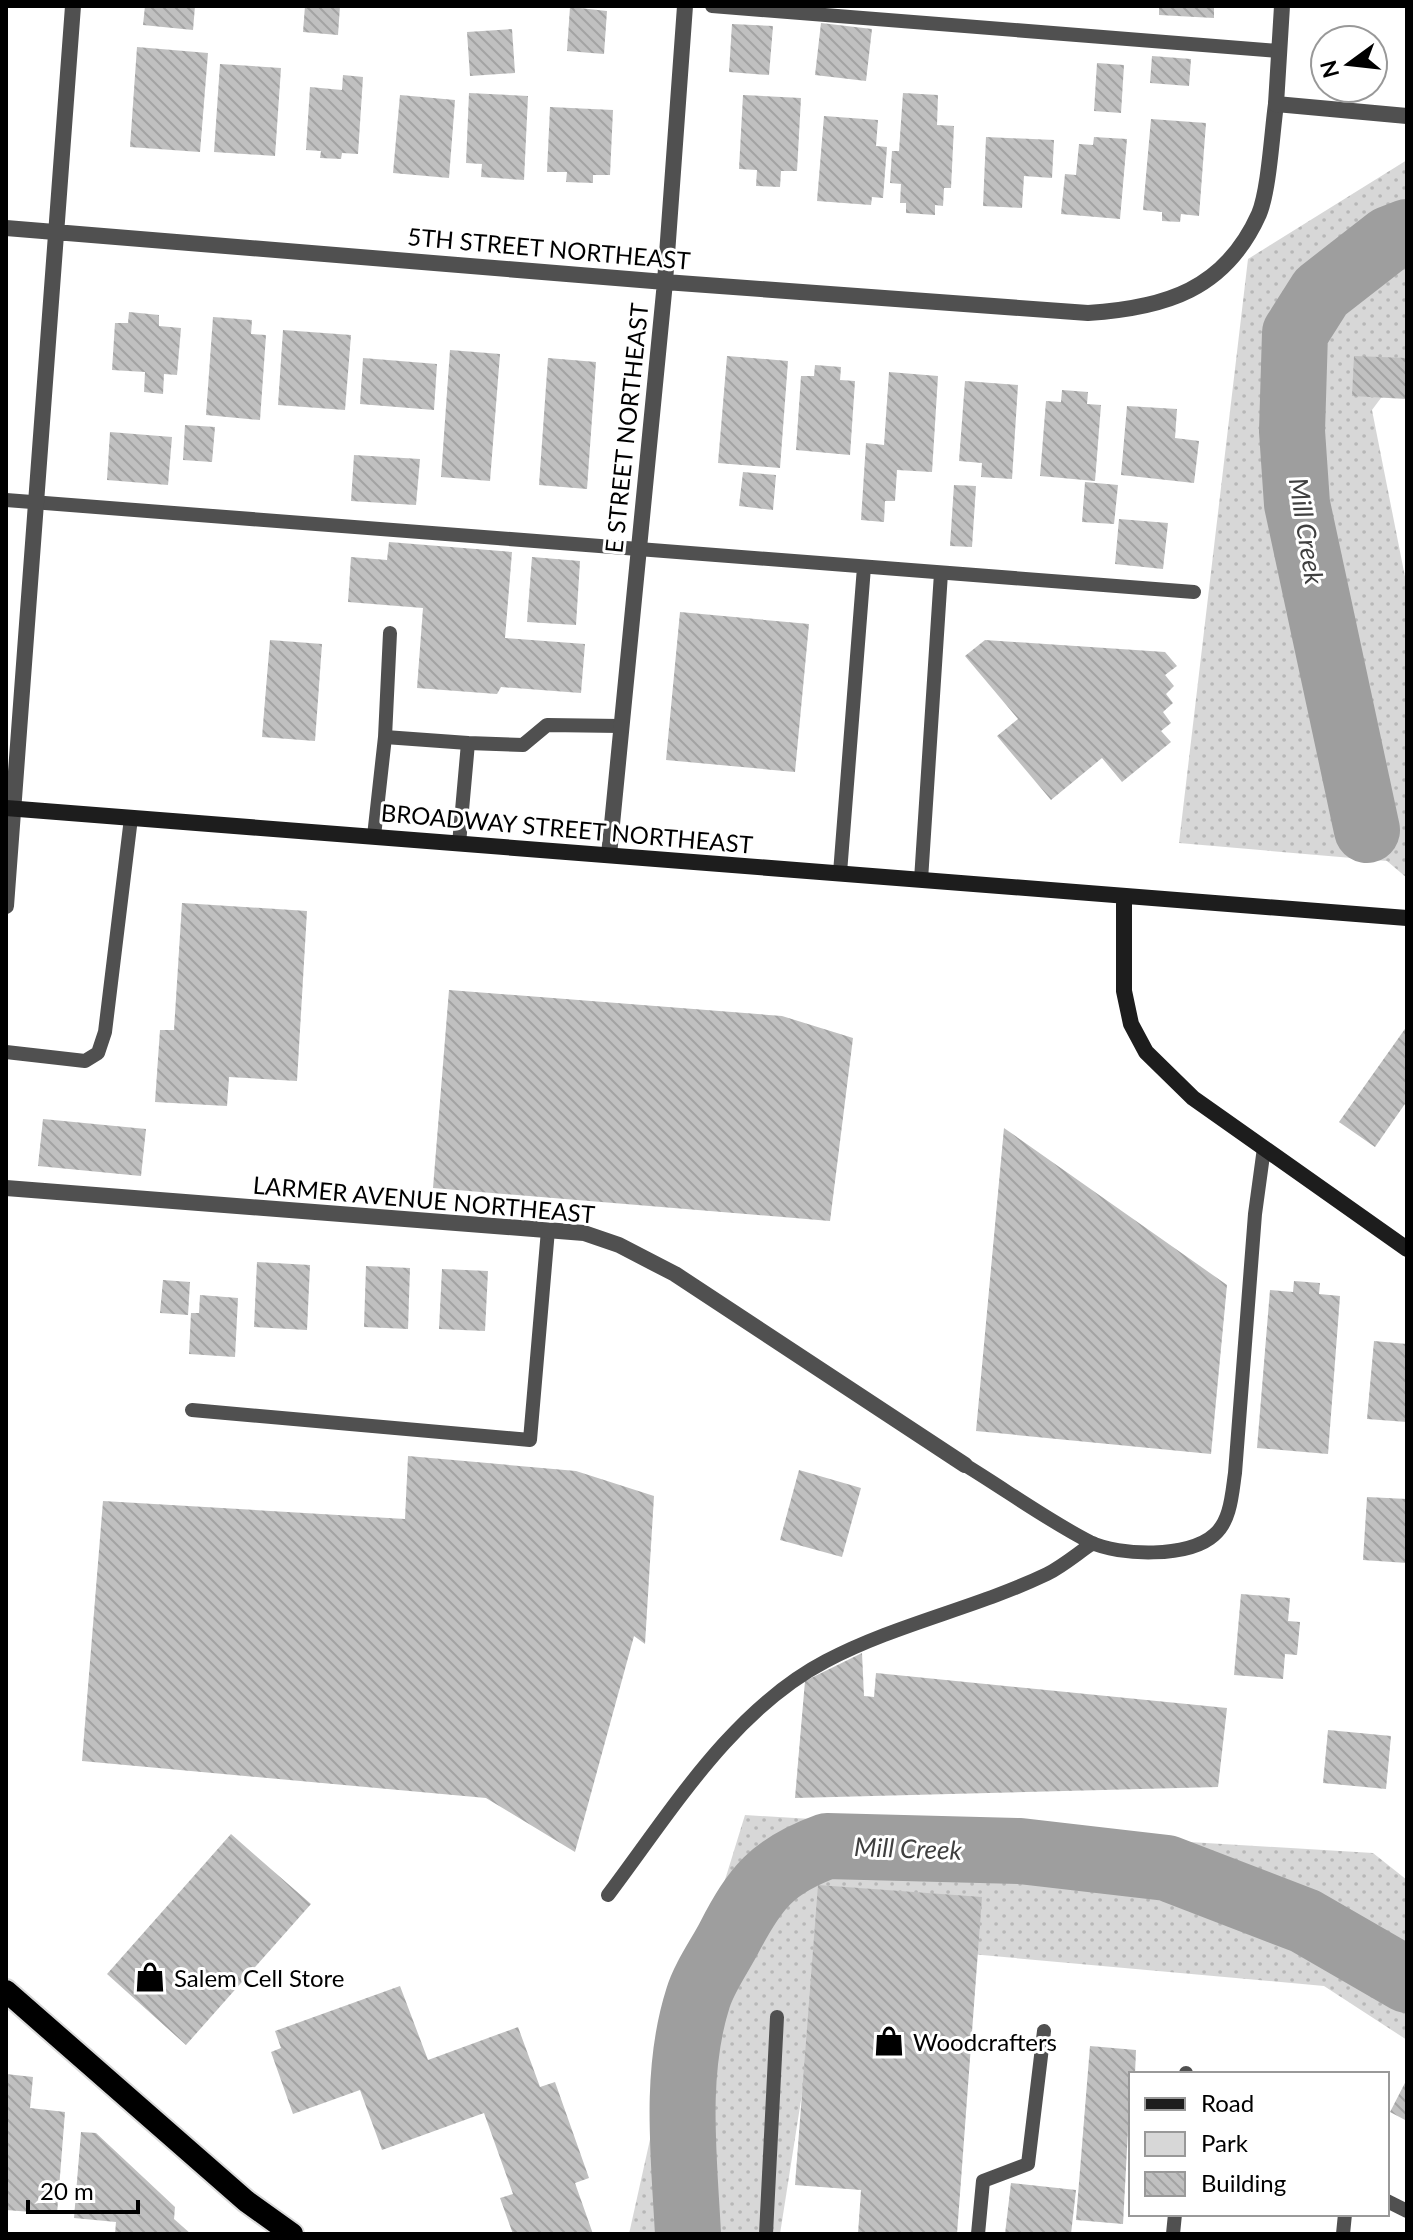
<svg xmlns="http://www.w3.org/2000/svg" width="1413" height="2240" font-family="Lato,sans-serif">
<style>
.green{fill:url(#green-dots)}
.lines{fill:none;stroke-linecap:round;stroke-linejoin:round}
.river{stroke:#9e9e9e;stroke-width:66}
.building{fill:url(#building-back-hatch)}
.trunk-casing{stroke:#dbdbdb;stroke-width:26}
.service{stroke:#505050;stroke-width:14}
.minor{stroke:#505050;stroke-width:16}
.tertiary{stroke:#505050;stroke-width:16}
.secondary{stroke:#1d1d1d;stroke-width:16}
.trunk{stroke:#000;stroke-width:22}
.labels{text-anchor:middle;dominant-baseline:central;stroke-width:6;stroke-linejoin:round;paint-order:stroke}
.street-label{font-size:24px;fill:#000;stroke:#fff}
.poi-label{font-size:24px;fill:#000;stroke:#fff;text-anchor:start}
.water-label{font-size:26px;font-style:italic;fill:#3f3f3f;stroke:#fff}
</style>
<defs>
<pattern id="green-dots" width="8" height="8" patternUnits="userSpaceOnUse" patternTransform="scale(2)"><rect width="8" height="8" fill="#d7d7d7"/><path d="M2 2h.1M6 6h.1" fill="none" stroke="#b7b7b7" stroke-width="1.8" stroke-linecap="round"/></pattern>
<pattern id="building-back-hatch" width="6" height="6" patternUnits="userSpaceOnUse" patternTransform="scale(2)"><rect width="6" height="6" fill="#c0c0c0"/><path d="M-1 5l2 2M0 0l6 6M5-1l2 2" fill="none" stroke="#a3a3a3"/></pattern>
</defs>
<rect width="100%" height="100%" fill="#fff"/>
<path class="green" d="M 1407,160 L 1407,363 L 1372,410 L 1407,587 L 1407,878 L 1387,861 L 1179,843 L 1248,259 Z
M 745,1815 L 1373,1853 L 1407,1880 L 1407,2040 L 1324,1986 L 826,1941 L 780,2234 L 629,2234 L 663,2081 Z"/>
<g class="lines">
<path class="river" d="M 1367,830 L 1297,504 L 1292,431 L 1295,333 L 1321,292 L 1389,239 L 1407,232
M 688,2234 C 684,2157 674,2073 698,1998 C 704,1978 719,1957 729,1938 C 755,1888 772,1866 827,1846 L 1020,1851 L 1167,1868 L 1305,1921 L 1407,1980"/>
</g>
<path class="building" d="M 145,6 L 195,6 L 193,30 L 143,25 Z
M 305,6 L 340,6 L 338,35 L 303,32 Z
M 1159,6 L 1214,6 L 1214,18 L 1159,15 Z
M 570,7 L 607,11 L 604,54 L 567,51 Z
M 821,23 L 872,29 L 866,81 L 815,75 Z
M 732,24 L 773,26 L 769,75 L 729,72 Z
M 512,29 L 515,73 L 470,76 L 467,32 Z
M 137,47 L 208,53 L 200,152 L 130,147 Z
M 1152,56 L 1191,59 L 1189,86 L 1150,83 Z
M 1097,63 L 1124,65 L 1121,113 L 1094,111 Z
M 220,64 L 281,68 L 275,156 L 214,152 Z
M 343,75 L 363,77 L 358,154 L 342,153 L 341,159 L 320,158 L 321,151 L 306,150 L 310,87 L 342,90 Z
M 469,93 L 528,96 L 524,180 L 481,177 L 482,164 L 466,163 Z
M 903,93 L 938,95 L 937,125 L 954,126 L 951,188 L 944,188 L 943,206 L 935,205 L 935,215 L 906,213 L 906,203 L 900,203 L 901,184 L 890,183 L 892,151 L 899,151 Z
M 400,95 L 455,100 L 449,178 L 393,173 Z
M 743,95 L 801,98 L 797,171 L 781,171 L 780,187 L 756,186 L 757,170 L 739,169 Z
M 550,107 L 613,110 L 610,175 L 593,175 L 593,183 L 566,182 L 567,172 L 547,172 Z
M 824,116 L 878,120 L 876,146 L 887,147 L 883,198 L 872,197 L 871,205 L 817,201 Z
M 1151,119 L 1206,123 L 1199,216 L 1181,214 L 1180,222 L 1162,221 L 1162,212 L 1143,210 Z
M 986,137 L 1054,140 L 1052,178 L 1024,176 L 1022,208 L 983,206 Z
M 1094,137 L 1127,139 L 1120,219 L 1061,214 L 1065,174 L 1076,175 L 1079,144 L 1093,145 Z
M 129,312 L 159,315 L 159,326 L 181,328 L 177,375 L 164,374 L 163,394 L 144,392 L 145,372 L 112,370 L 115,323 L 128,323 Z
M 213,317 L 252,320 L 251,334 L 266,335 L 260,420 L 206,415 Z
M 283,330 L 351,335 L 345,410 L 278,405 Z
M 450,350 L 500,354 L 490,481 L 441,477 Z
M 727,356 L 788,361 L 780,468 L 718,463 Z
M 1354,356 L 1407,358 L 1407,399 L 1352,396 Z
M 363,358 L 437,364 L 434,410 L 360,404 Z
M 548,358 L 596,362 L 587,489 L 539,485 Z
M 815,365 L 841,367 L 840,380 L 855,381 L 850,455 L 796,450 L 801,376 L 814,376 Z
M 889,372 L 938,376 L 932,472 L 897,470 L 895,501 L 885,501 L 884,522 L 861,520 L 866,443 L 884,445 Z
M 965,381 L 1018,385 L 1012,479 L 981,477 L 982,463 L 959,461 Z
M 1062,390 L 1088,392 L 1087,404 L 1101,405 L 1095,481 L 1040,476 L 1046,401 L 1061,402 Z
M 1127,406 L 1177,409 L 1175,438 L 1199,441 L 1194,483 L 1121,475 Z
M 185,425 L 215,427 L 212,462 L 183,460 Z
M 110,432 L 172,437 L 168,485 L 107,480 Z
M 354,455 L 420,459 L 416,505 L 351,501 Z
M 743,472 L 776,475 L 773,510 L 739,506 Z
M 1085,482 L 1118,485 L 1114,524 L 1082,522 Z
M 954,485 L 976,486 L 972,547 L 950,546 Z
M 1119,519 L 1168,523 L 1163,569 L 1115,564 Z
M 389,542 L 512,552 L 505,638 L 585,644 L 581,693 L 501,687 L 497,694 L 417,688 L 423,608 L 348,602 L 351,557 L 387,560 Z
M 532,557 L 580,561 L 576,625 L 527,622 Z
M 680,612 L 809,624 L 795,772 L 666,760 Z
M 270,640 L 322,644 L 315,741 L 262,737 Z
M 985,640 L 1165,652 L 1177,666 L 1165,675 L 1174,686 L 1166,694 L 1173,703 L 1163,712 L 1171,723 L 1161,731 L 1171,742 L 1122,782 L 1102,758 L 1051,800 L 997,736 L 1018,719 L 965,656 Z
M 182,903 L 307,911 L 297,1081 L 229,1077 L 227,1106 L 155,1102 L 160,1030 L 174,1030 Z
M 449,990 L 782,1016 L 853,1038 L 830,1221 L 433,1188 Z
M 1407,1026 L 1407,1101 L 1375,1147 L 1339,1122 Z
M 43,1119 L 146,1129 L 141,1176 L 38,1166 Z
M 1004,1128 L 1227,1285 L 1211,1454 L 976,1431 Z
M 257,1262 L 310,1265 L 307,1330 L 254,1327 Z
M 366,1266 L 410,1268 L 408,1329 L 364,1327 Z
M 442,1269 L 488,1271 L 485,1331 L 439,1329 Z
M 163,1280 L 190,1282 L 188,1315 L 160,1313 Z
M 1294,1281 L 1320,1283 L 1319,1294 L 1340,1296 L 1328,1454 L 1257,1448 L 1270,1290 L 1293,1292 Z
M 200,1295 L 238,1298 L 235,1357 L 189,1354 L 191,1313 L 199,1313 Z
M 1374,1341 L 1407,1344 L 1407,1422 L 1367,1419 Z
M 408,1456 L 576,1471 L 654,1496 L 645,1644 L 634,1636 L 575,1852 L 486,1798 L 82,1761 L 103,1501 L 405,1519 Z
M 799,1470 L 861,1488 L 842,1557 L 780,1540 Z
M 1367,1497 L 1407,1499 L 1407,1563 L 1363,1560 Z
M 1241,1594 L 1290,1598 L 1288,1621 L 1300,1622 L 1297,1655 L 1285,1654 L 1283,1679 L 1234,1675 Z
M 862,1653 L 864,1696 L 874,1697 L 876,1673 L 1227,1708 L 1218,1787 L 795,1798 L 805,1681 Z
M 1328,1730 L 1391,1736 L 1386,1789 L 1323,1783 Z
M 231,1834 L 311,1904 L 186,2045 L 107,1974 Z
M 818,1885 L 982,1897 L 957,2234 L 858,2234 L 861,2190 L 795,2185 Z
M 400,1986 L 428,2060 L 518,2027 L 540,2087 L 555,2082 L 589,2178 L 575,2183 L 593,2234 L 513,2234 L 500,2198 L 513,2194 L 484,2113 L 382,2150 L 360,2090 L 293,2114 L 271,2052 L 281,2048 L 275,2031 Z
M 1090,2046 L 1136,2050 L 1135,2074 L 1131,2074 L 1123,2224 L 1076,2220 Z
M 6,2074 L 33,2077 L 30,2108 L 65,2112 L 57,2214 L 6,2210 Z
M 1407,2079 L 1407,2121 L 1390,2112 Z
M 81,2132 L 96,2133 L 175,2207 L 174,2219 L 191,2234 L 115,2234 L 116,2222 L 74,2218 Z
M 1011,2183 L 1076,2190 L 1071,2234 L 1005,2234 Z"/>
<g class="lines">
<g class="trunk-casing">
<path id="trunk" d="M 6,1991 L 246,2201 L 292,2234"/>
</g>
<path class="service" d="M 712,6 L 1279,51
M 6,500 L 1194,592
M 385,737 L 468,743 L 459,844
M 468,743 L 523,745 L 547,725 L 620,726
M 374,836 L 385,737 L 390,633
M 840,873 L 864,567
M 921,880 L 941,573
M 6,1052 L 85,1061 L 98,1053 L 105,1032 L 131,818
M 192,1410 L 530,1440 L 548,1230
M 965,1465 C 1006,1490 1047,1520 1090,1542 C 1119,1556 1189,1558 1214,1535 C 1231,1521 1232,1493 1235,1473 L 1255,1214 L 1264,1148
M 608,1895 C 670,1813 732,1710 826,1661 C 896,1624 976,1608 1047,1574 C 1063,1566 1078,1553 1093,1543
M 1186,2074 L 1186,2073
M 1387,2201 L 1407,2211
M 766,2234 L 777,2017
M 978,2234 L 983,2181 L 1028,2164 L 1044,2031
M 1173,2234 L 1175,2214
M 1343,2234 L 1345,2214"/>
<path class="minor" d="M 6,228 L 665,282 L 1088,313 C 1165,308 1225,290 1259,214 C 1269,190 1272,132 1276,104
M 609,855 L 665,282 L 685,6
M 6,906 L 73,6
M 6,1188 L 584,1233 L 619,1245 L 675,1274 L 965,1465"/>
<path class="tertiary" d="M 1282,6 L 1276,104 L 1407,116"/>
<path class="secondary" d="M 6,808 L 1407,918
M 1124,896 L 1124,991 L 1131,1024 L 1146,1052 L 1193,1098 L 1407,1249"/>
<use href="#trunk" class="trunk"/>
</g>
<defs>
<g id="shop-bare" transform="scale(2.4)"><path d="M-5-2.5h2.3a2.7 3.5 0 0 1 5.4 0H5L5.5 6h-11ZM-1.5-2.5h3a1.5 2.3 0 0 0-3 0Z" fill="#000" stroke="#fff" stroke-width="2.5" paint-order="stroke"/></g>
</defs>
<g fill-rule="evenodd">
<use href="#shop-bare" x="150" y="1977"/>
<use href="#shop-bare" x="889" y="2041"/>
</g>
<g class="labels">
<g class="street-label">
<text transform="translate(549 248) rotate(5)">5TH STREET NORTHEAST</text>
<text transform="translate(626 428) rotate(-84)">E STREET NORTHEAST</text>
<text transform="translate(567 828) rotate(5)">BROADWAY STREET NORTHEAST</text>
<text transform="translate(424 1199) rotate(5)">LARMER AVENUE NORTHEAST</text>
</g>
<g class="poi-label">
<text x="174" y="1977">Salem Cell Store</text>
<text x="913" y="2041">Woodcrafters</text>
</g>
<g class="water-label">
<text transform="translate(1307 531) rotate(81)">Mill Creek</text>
<text transform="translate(908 1848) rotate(2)">Mill Creek</text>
</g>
</g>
<rect width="1413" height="2240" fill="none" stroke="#000000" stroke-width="16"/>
<rect x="1129" y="2072" width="260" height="144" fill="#ffffff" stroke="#999999" stroke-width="2"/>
<rect x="1145" y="2098" width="40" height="12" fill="#1d1d1d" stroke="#999999" stroke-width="2"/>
<text x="1201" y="2112" font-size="24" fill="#000000">Road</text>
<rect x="1145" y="2132" width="40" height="24" fill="#d7d7d7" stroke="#999999" stroke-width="2"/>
<text x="1201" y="2152" font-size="24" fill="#000000">Park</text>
<rect x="1145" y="2172" width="40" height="24" fill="url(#building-back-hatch)" stroke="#999999" stroke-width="2"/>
<text x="1201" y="2192" font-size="24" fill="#000000">Building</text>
<g transform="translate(1349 64) rotate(255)"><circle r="38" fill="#ffffff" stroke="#999999" stroke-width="2"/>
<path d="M0-6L14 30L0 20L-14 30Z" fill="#000000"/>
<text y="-12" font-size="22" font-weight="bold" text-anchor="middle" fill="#000000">N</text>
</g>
<path d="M28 2200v12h110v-12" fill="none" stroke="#000000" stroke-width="4"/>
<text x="40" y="2200" font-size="24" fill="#000000" stroke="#ffffff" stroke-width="6" paint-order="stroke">20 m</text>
</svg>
